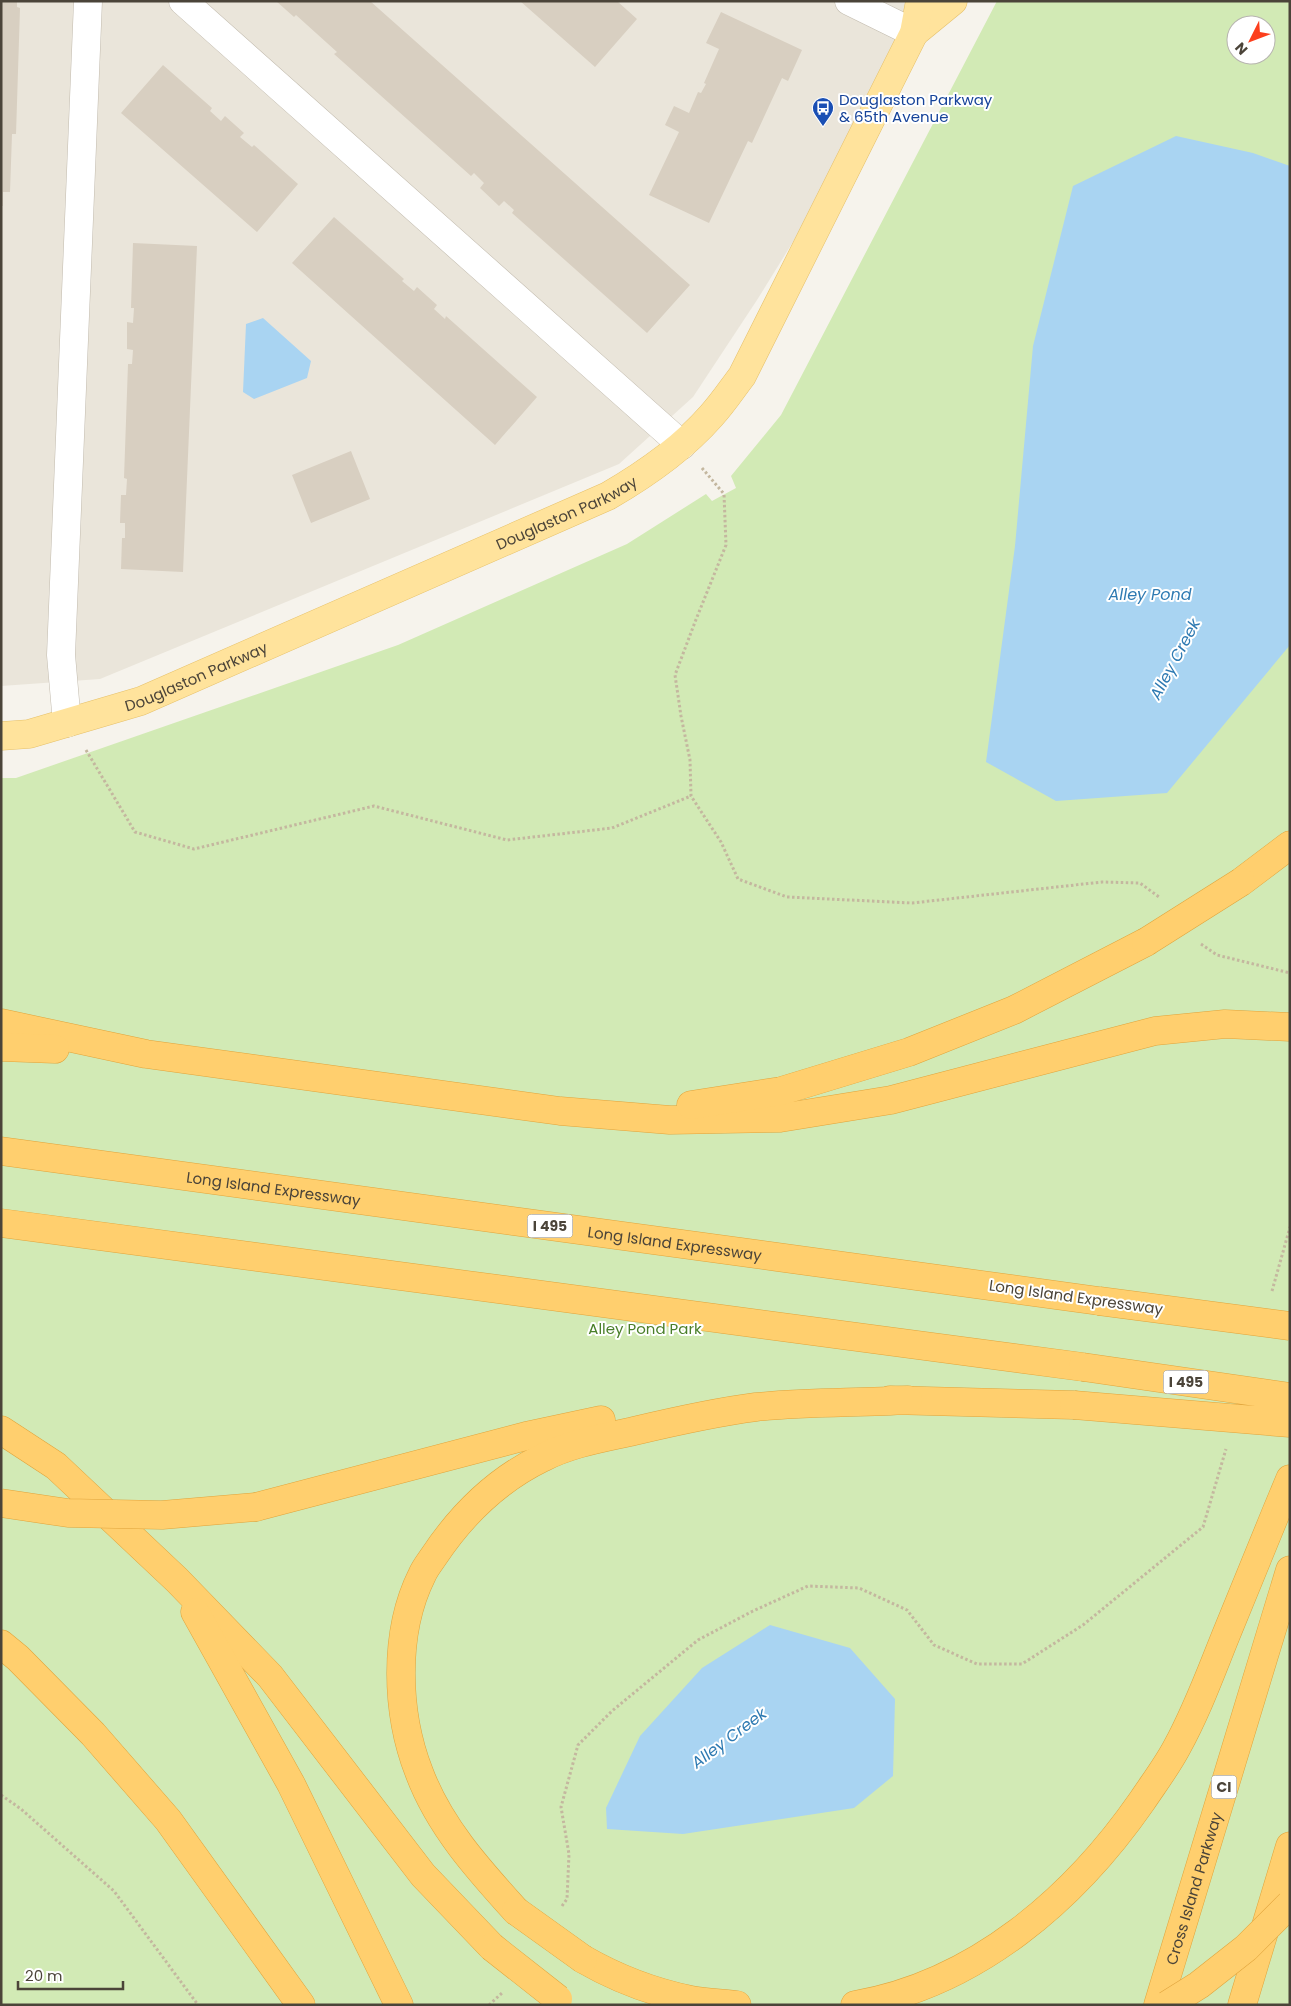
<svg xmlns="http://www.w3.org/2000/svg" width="1291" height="2006" font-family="Poppins,sans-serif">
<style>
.residential{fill:#eae5da}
.green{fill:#d2eab5;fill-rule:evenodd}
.water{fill:#a9d4f2}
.building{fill:#d8cfc1}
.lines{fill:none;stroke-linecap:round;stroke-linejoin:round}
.minor-casing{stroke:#c2bbae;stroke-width:29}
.major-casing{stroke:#e6c16a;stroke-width:29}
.highway-casing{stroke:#e0a43c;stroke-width:29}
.path{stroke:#c4b79f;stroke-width:3;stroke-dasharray:2.5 2.5;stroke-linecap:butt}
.minor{stroke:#fff;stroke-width:28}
.major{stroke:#ffe39c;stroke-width:28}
.highway{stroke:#ffcf6e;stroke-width:28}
.highway-bridge-casing{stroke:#e0a43c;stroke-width:29;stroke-linecap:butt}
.highway-bridge{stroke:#ffcf6e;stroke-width:28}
.labels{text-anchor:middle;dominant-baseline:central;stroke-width:4;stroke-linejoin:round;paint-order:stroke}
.shield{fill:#fff;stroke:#817c74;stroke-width:1}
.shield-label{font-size:14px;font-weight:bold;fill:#4b4439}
.transit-label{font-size:15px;fill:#164399;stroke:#fff;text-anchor:start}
.street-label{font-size:15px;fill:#4b4439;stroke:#fff}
.park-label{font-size:15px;fill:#4a7f2a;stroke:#fff}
.water-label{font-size:16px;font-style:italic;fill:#2e7ab2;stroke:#fff}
</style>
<rect width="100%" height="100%" fill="#f6f3ec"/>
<path class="residential" d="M 1,1 L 942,1 L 757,300 L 693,397 L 619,464 L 100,679 L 1,686 Z"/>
<path class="green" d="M 997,1 L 1290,1 L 1290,2005 L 1,2005 L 1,778 L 16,778 L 398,645 L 627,544 L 706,494 L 712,501 L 736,488 L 731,476 L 781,415 ZM 1236,25 L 1266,25 L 1266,55 L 1236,55 Z"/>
<path class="water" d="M 1176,136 L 1253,153 L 1290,166 L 1290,645 L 1167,793 L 1056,801 L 986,762 L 1015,546 L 1033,346 L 1073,186 Z
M 263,318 L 311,361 L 307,378 L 254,399 L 243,392 L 246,324 Z
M 770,1625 L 850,1648 L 895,1699 L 893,1776 L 854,1808 L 683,1834 L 607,1829 L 606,1808 L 640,1736 L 702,1668 Z"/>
<path class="building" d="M 1,1 L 17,1 L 17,7 L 20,8 L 16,134 L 12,134 L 10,192 L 3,192 L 3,206 L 1,206 Z
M 276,1 L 370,1 L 690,285 L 647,333 L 512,213 L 514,210 L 504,201 L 499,206 L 480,188 L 484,183 L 474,173 L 471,176 L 334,54 L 337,52 L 296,15 L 294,17 Z
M 520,1 L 617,1 L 637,19 L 595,67 Z
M 721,12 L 802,50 L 788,81 L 782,78 L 752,143 L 748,141 L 709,223 L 649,195 L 679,132 L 665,125 L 674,106 L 689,113 L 698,92 L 701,93 L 706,84 L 704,83 L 719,49 L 706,43 Z
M 163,65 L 212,108 L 210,111 L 221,121 L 225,116 L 244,133 L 240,137 L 252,147 L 254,145 L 298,184 L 257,232 L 121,113 Z
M 334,217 L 404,279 L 402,281 L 414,291 L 417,287 L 437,305 L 434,309 L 445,319 L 446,316 L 537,397 L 495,445 L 292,263 Z
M 133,243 L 197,246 L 183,572 L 121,569 L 122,538 L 125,538 L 125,523 L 120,523 L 121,495 L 126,495 L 127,479 L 124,478 L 128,364 L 132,364 L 133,350 L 127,349 L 127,322 L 133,323 L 134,308 L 131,308 Z
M 351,451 L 370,499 L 311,523 L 292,475 Z"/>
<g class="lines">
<g class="minor-casing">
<path id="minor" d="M 183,1 L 682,445
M 849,1 L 914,33
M 67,723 L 61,655 L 88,1"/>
</g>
<g class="major-casing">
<g id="major">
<path d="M 914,33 L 953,1"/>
<path id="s1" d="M 1,736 L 29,734 L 141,701 L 608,496 C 646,474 682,449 711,416 C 723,403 732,389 742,376 L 914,33 L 920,1"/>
</g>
</g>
<g class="highway-casing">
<g id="highway">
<path d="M 1241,882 L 1290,845"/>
<path d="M 1,1023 L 146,1054 L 560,1111 L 670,1120 L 780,1118 L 891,1100 L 1155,1031 L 1225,1024 L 1290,1027"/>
<path d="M 1,1047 L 55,1049"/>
<path d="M 691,1105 L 781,1091 L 909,1052 L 1014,1010 L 1146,942"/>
<path id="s2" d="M 1,1151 L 1099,1301"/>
<path d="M 1,1223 L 1083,1367"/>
<path d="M 890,1400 L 1074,1405"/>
<path d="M 1,1430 L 56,1466 L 177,1580 L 270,1676 L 423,1875 L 492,1947"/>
<path d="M 256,1507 L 526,1436 L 601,1420"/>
<path d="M 195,1612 L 291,1784 L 399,2005"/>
<path d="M 1,1644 L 18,1658 L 93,1734 L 168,1820 L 301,2005"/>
<path d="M 516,1911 C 478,1869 439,1826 419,1772 C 396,1713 393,1633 422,1575 C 425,1568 430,1562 434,1556 C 462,1514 497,1480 542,1458 C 571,1443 603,1438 634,1431 C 672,1422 717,1412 756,1407 C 806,1402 857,1403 908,1400"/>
<path d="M 583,1959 C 616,1978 652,1992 691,2000 C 706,2003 722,2003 737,2005"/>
<path d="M 855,2005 C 976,1984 1074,1899 1142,1801 C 1154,1783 1167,1766 1177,1747 C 1198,1709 1212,1669 1228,1630 C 1249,1579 1269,1529 1290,1479"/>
<path id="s3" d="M 1158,2005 L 1290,1570"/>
<path d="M 1242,2005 L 1290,1846"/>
</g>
</g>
<path class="path" d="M 702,468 L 724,494 L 726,545 L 695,622 L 675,675 L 681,716 L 690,760 L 691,796 L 721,842 L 738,879 L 787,897 L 912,903 L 1102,882 L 1140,883 L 1159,897
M 86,750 L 135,832 L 194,849 L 374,806 L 507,840 L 612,828 L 691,796
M 1201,944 L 1217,955 L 1290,973
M 1272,1291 L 1290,1227
M 1,1795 L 21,1809 L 114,1891 L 198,2005
M 562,1906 L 567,1899 L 569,1854 L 561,1807 L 578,1745 L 612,1711 L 698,1640 L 753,1611 L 808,1586 L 859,1588 L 907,1610 L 934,1645 L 977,1664 L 1022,1664 L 1083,1625 L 1203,1527 L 1226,1449
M 489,2005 L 502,1993"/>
<use href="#minor" class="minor"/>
<use href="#major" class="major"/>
<use href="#highway" class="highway"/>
<g class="highway-bridge-casing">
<path id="highway-bridge" d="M 1146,942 L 1241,882
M 1099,1301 L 1290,1326
M 1083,1367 L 1290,1397
M 1074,1405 L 1290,1423
M 1,1503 L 68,1513 L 162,1515 L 256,1507
M 516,1911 L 583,1959
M 492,1947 L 558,1999
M 1167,2005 L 1199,1985 L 1246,1948 L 1290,1904"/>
</g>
<use href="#highway-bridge" class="highway-bridge"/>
</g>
<defs>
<g id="bus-pin" transform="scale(1.125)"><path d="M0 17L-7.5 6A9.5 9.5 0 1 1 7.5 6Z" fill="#1a4fb4" stroke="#fff"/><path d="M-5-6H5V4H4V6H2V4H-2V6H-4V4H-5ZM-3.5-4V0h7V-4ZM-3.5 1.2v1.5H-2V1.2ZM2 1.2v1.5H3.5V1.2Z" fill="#fff"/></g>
</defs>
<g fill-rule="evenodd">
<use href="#bus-pin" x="823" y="108"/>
</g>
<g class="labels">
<g class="shield">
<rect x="527.5" y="1214.5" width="45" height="23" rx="4"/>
<rect x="1163.5" y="1370.5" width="45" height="23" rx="4"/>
<rect x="1211.5" y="1775.5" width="25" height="23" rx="4"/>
</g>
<g class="shield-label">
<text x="550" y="1226">I 495</text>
<text x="1186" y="1382">I 495</text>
<text x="1224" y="1787">CI</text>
</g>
<g class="transit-label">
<text x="839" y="99">Douglaston Parkway<tspan x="839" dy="17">&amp; 65th Avenue</tspan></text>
</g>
<g class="street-label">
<text stroke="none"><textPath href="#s1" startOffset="610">Douglaston Parkway</textPath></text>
<text stroke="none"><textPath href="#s1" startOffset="205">Douglaston Parkway</textPath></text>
<text stroke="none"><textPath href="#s2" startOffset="275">Long Island Expressway</textPath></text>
<text stroke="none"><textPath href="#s2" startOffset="680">Long Island Expressway</textPath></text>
<text transform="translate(1076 1297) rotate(8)">Long Island Expressway</text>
<text stroke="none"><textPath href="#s3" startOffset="122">Cross Island Parkway</textPath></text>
</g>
<g class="park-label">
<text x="645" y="1328">Alley Pond Park</text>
</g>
<g class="water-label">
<text x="1150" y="594">Alley Pond</text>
<text transform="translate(1175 659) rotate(-62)">Alley Creek</text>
<text transform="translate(729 1738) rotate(-37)">Alley Creek</text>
</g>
</g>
<rect width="1291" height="2006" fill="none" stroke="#4b4439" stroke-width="5"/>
<g transform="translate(1251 40) rotate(228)"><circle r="24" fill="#ffffff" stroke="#b7b4b0"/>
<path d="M0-4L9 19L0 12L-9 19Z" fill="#fc3f1d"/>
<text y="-8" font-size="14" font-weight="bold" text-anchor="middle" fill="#4b4439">N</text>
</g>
<path d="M18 1981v8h105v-8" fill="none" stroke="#4b4439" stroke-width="2.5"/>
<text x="25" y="1981" font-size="15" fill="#4b4439" stroke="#ffffff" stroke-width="4" paint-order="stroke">20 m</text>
</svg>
